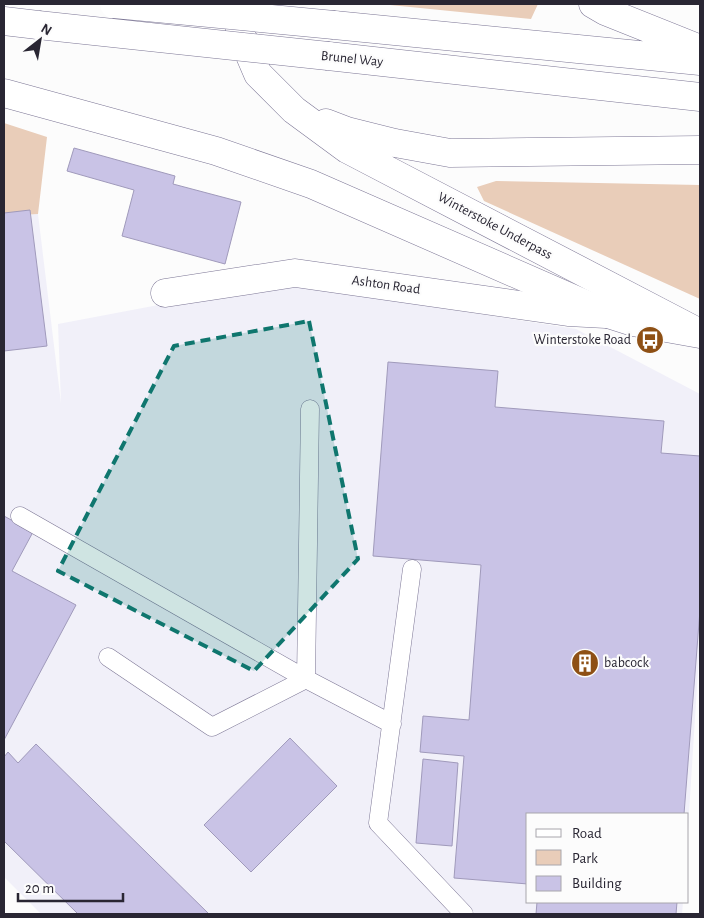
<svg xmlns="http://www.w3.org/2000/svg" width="704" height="918" font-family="'Alegreya Sans',sans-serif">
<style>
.built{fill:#f1f0f9}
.green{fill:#e9cdb9}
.building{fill:#c9c3e6;stroke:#a09abb}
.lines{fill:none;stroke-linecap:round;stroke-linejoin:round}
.service-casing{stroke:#7c7695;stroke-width:19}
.minor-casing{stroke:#7c7695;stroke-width:29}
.primary-casing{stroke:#7c7695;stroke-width:29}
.trunk-casing{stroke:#7c7695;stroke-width:29}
.service{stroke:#fff;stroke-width:18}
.minor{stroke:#fff;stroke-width:28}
.primary{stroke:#fff;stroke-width:28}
.trunk{stroke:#fff;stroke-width:28}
.trunk-bridge-casing{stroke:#7c7695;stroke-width:29;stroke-linecap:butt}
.trunk-bridge{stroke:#fff;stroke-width:28}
.marked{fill:#0f766e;fill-opacity:0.2;stroke:#0f766e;stroke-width:4;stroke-dasharray:10 6;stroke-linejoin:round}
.labels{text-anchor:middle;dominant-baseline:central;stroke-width:4.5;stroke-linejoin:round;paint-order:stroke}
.street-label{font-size:14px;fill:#292633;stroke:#fcfcfc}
.poi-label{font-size:14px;fill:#292633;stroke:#fcfcfc;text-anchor:end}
</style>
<rect width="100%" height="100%" fill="#fcfcfc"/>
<path class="built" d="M 38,214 L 61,403 L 58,324 L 295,279 L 408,303 L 576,329 L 700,394 L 700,639 L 688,829 L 688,814 L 528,814 L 528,902 L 683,902 L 682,914 L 41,914 L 4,877 L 4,216 Z"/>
<path class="green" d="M 380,4 L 538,4 L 531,19 Z
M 4,123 L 47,137 L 38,214 L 4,216 Z
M 496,181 L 700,185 L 700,299 L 484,201 L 477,187 Z"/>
<path class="building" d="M 74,148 L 175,176 L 173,184 L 241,202 L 225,264 L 122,236 L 134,190 L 67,171 Z
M 30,210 L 47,346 L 4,351 L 4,213 Z
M 388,362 L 498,371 L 495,407 L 664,421 L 661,453 L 700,456 L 700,610 L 684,814 L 528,814 L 528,884 L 454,878 L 464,756 L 420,752 L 423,716 L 469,720 L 481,565 L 373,556 Z
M 4,516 L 33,532 L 12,571 L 76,605 L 4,740 Z
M 290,738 L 337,786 L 251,872 L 204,825 Z
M 36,744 L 209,914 L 78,914 L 4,841 L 4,757 L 8,752 L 18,763 Z
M 423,759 L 458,763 L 452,846 L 416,843 Z
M 537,902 L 677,902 L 676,914 L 536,914 Z"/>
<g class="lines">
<g class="service-casing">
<path id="service" d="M 20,516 L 306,679 L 392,724
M 412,569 L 378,823 L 464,914
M 108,657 L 212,727 L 306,679 L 310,409"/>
</g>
<g class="minor-casing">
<path id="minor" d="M 165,293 L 295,273 L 568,312 L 606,314"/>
</g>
<g class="primary-casing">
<path id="primary" d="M 236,4 L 240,32 L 258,74 L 294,110 L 347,149 L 694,330
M 326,123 L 347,131 L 395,143 L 450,153 L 700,150"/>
</g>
<g class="trunk-casing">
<path id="trunk" d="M 593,4 L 605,11 L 700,49
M 4,21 L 38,25
M 334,25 L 700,61
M 328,56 L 700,97
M 4,93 L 216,151 L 311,184 L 608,314 L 633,322 L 700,334"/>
</g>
<use href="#service" class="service"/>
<use href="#minor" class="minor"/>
<use href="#primary" class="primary"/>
<use href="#trunk" class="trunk"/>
<g class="trunk-bridge-casing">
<path id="trunk-bridge" d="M 114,4 L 334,25
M 38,25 L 328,56"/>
</g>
<use href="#trunk-bridge" class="trunk-bridge"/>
</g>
<path class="marked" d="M 309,321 L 358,559 L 254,671 L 58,571 L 174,346 Z"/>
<defs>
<g id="bus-disc" transform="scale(1.4375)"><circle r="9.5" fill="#8e5015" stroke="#fcfcfc"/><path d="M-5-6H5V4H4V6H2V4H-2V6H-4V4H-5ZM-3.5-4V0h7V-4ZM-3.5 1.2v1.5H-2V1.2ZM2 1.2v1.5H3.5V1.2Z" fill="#fff"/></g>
<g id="building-disc" transform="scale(1.4375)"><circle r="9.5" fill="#8e5015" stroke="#fcfcfc"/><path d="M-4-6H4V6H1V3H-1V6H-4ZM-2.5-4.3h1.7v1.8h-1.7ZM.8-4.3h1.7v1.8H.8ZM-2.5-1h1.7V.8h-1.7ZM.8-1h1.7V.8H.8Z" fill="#fff"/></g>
</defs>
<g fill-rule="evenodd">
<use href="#bus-disc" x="650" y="340"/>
<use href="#building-disc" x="585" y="663"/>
</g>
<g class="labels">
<g class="street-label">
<text transform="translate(352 59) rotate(6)">Brunel Way</text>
<text transform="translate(495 226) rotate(28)">Winterstoke Underpass</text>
<text transform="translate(386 285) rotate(8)">Ashton Road</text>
</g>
<g class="poi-label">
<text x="631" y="340">Winterstoke Road</text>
<text x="604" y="663" text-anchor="start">babcock</text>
</g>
</g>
<rect width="704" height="918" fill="none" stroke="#292633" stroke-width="10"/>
<rect x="526" y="813" width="162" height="90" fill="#fcfcfc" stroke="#a8a6ac"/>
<rect x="536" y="829" width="25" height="8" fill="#ffffff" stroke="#a8a6ac"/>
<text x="572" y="838" font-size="15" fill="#292633">Road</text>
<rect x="536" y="850" width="25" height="15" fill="#e9cdb9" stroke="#a8a6ac"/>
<text x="572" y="863" font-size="15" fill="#292633">Park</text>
<rect x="536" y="876" width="25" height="15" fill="#c9c3e6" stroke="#a8a6ac"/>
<text x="572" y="888" font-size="15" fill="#292633">Building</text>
<g transform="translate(40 40) rotate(31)" stroke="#fcfcfc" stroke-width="4" paint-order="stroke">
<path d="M0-4L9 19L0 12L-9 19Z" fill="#292633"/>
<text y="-8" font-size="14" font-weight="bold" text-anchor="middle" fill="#292633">N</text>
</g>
<path d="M18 893v8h105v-8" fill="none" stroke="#292633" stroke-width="2.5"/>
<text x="25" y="893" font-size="15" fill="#292633" stroke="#fcfcfc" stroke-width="4" paint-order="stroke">20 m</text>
</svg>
